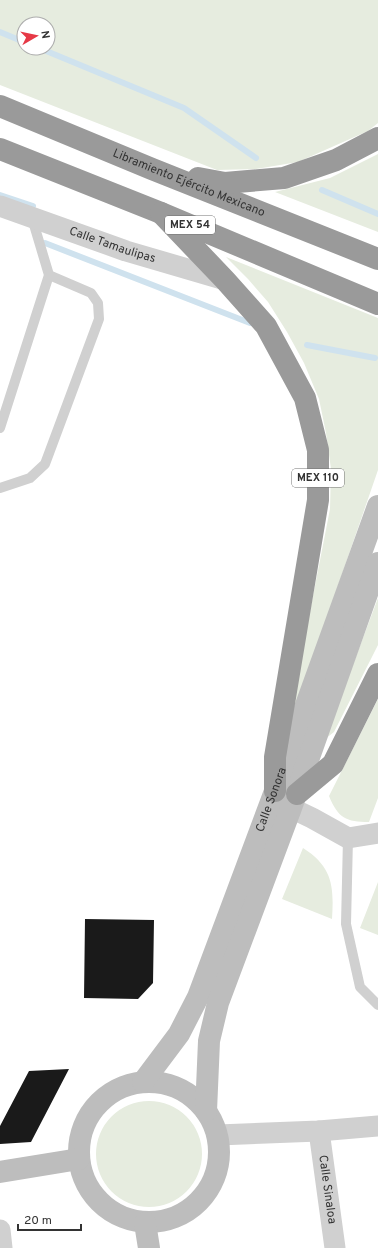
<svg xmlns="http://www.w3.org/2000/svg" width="378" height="1248" font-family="Overpass,sans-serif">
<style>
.green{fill:#e6ecdf;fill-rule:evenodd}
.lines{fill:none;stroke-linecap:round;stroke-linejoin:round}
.stream{stroke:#cfe2ee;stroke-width:6}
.building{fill:#1a1a1a}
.lane{stroke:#d0d0d0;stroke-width:10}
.street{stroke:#d0d0d0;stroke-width:21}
.secondary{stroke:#bdbdbd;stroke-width:22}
.highway{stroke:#9a9a9a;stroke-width:22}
.labels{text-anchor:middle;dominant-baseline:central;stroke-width:4;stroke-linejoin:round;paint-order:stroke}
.shield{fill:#fff;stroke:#707070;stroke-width:1}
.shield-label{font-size:11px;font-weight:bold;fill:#333}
.street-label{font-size:12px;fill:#333;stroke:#fff}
</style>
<rect width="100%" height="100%" fill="#fff"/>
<path class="green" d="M 0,0 L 378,0 L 378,123 L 368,131 L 298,162 L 256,169 L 217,170 L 0,85 ZM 24,24 L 48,24 L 48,48 L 24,48 Z
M 378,154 L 378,232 L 275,192 L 330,178 Z
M 226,257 L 378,318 L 378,470 L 285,739 L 330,509 L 331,469 L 326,433 L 319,399 L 304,363 L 287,332 L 268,302 L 248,279 Z
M 378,598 L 378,645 L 334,732 L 325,739 Z
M 378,699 L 378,798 L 369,822 C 346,822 338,818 329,796 Z
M 303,848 C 333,867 334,887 332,919 L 282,899 Z
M 378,882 L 378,935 L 360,928 Z
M96 1154a53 53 0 1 1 106 0a53 53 0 1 1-106 0Z"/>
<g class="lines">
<path class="stream" d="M 0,32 L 24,42
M 39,48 L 184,108 L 256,158
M 322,190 L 378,214
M 0,195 L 33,206
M 45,243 L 250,323
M 307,345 L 375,358"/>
</g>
<path class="building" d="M 85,919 L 154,920 L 153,983 L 138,999 L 84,998 Z
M 69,1069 L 31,1142 L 0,1144 L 0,1126 L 29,1071 Z"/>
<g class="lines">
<path class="lane" d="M 0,428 L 49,275 L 32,218
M 0,488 L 30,478 L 45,464 L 99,319 L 98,303 L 91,293 L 49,275
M 348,838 L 346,924 L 360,987 L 378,1005"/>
<g class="street">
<path id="s1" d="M 0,206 L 126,251 L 225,280"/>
<path d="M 275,803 L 291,808 L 312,818 L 348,838 L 378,833"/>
<path id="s2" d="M 319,1131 L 335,1248"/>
<path d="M 218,1135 L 319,1131 L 378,1126"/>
<path d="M 0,1230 L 2,1248"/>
</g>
<g class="secondary">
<circle cx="149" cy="1152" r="70"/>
<path id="s3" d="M 143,1082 L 179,1034 L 198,997 L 275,791 L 378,506"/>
<path d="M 206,1111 L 209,1041 L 218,1003 L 291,808 L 378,563"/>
<path d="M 0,1172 L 79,1159"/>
<path d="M 145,1223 L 149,1248"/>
</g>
<g class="highway">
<path id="s4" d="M 0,106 L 152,169 L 378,259"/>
<path d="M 0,149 L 161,213 L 378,304"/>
<path d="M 198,178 L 225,183 L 284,178 L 336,160 L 378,138"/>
<path d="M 161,213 L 225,280 L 266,326 L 305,398 L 318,450 L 318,500 L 275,757 L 275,791"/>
<path d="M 297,794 L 333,764 L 378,674"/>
</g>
</g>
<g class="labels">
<g class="shield">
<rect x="165" y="216" width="50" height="18" rx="3"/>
<rect x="292" y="469" width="52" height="18" rx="3"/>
</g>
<g class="shield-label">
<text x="190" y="225">MEX 54</text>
<text x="318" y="478">MEX 110</text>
</g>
<g class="street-label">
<text stroke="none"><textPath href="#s4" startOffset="204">Libramiento Ejército Mexicano</textPath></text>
<text stroke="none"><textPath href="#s1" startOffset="119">Calle Tamaulipas</textPath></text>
<text stroke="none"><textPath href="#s3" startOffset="312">Calle Sonora</textPath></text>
<text stroke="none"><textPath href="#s2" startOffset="59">Calle Sinaloa</textPath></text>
</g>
</g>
<g transform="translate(36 36) rotate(81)"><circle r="19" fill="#ffffff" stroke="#adadad"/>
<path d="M0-3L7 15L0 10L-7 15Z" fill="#e63946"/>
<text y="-6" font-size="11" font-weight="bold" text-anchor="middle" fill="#333333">N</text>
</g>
<path d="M18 1224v6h63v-6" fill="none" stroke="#333333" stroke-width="2"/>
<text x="24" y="1224" font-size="12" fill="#333333" stroke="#ffffff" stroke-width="3" paint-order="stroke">20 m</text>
</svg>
